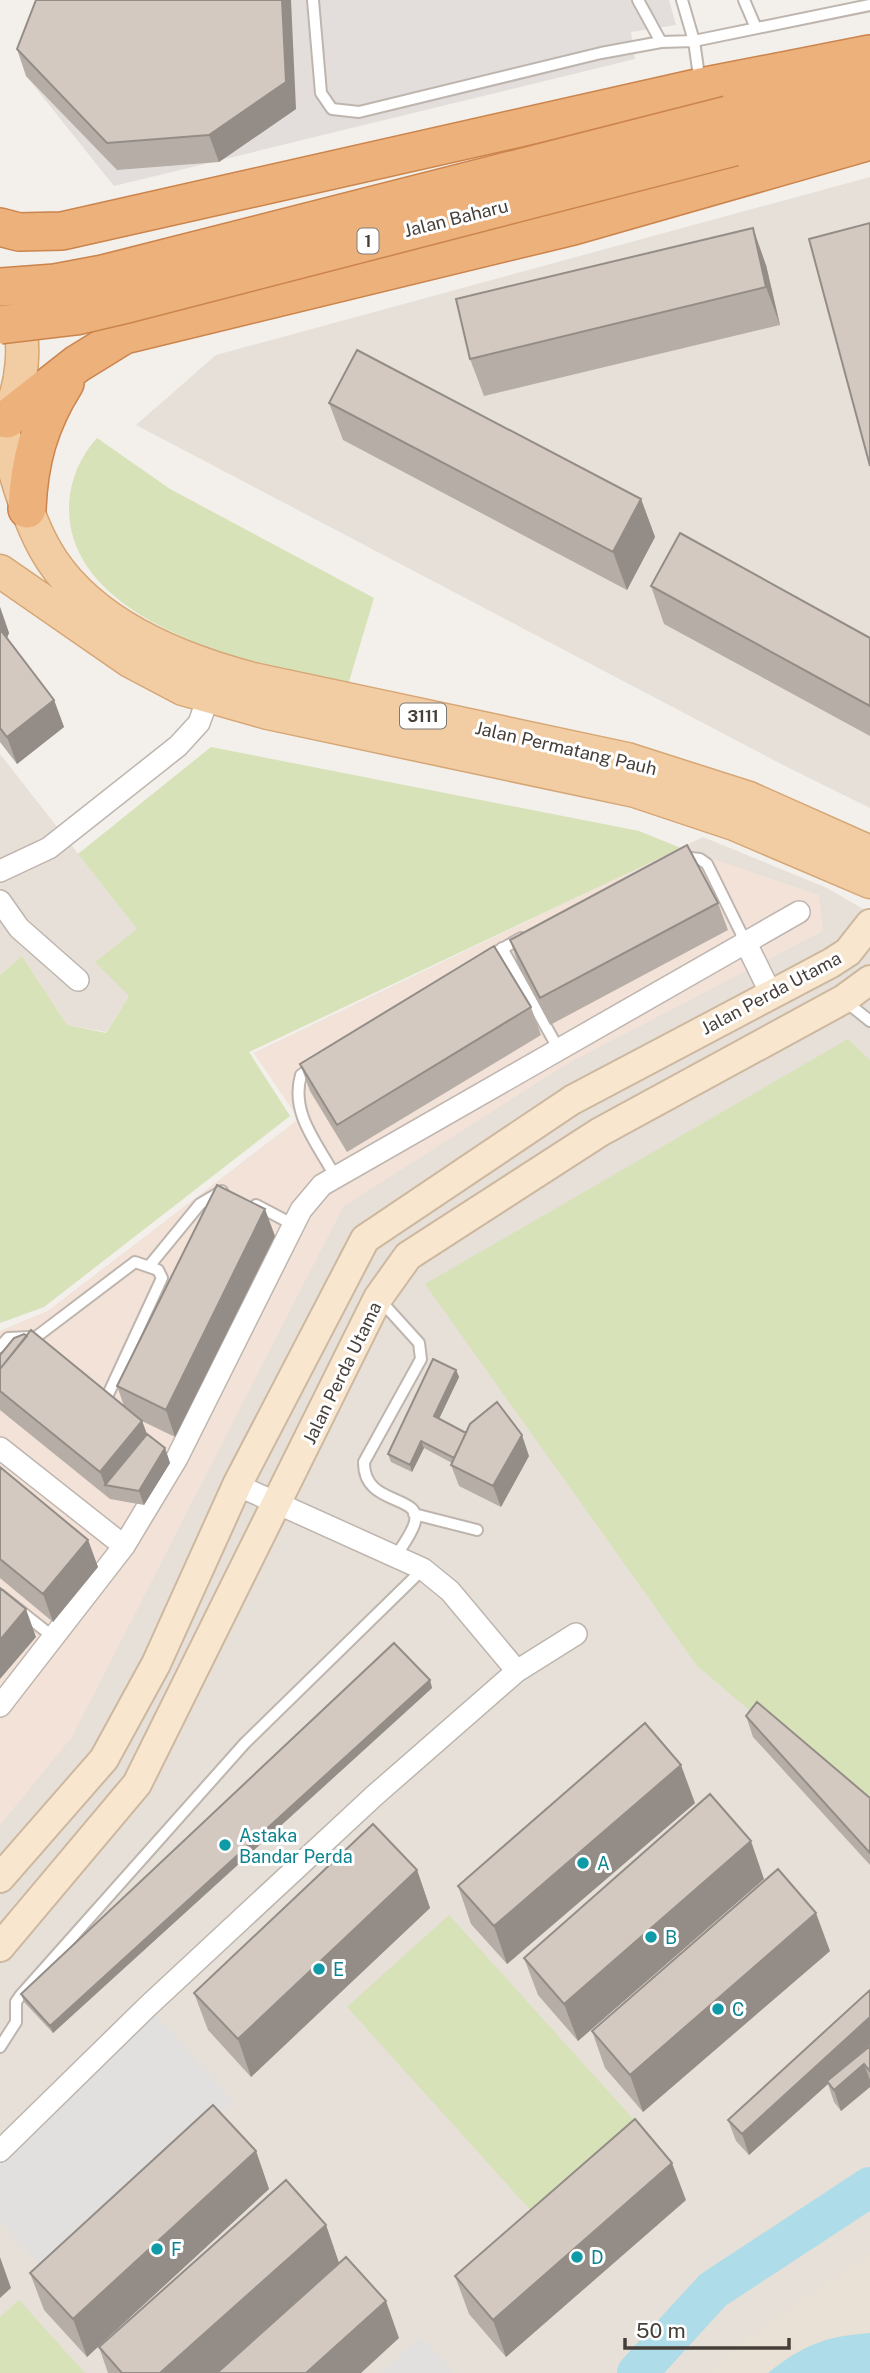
<svg xmlns="http://www.w3.org/2000/svg" width="870" height="2373" font-family="'Public Sans',sans-serif">
<style>
.residential{fill:#e6e0d9}
.commercial{fill:#f2e2d8}
.industrial{fill:#e3dedb}
.education{fill:#eae1d6}
.green{fill:#d7e2b8}
.parking{fill:#e2e0de}
.water{fill:#aedce8}
.lines{fill:none;stroke-linecap:round;stroke-linejoin:round}
.river{stroke:#aedce8;stroke-width:40}
.lane-casing{stroke:#beb5ae;stroke-width:14}
.street-casing{stroke:#beb5ae;stroke-width:24}
.secondary-casing{stroke:#cdb89f;stroke-width:32}
.primary-casing{stroke:#d6a675;stroke-width:35}
.highway-casing{stroke:#cb844c;stroke-width:40}
.lane{stroke:#fff;stroke-width:10}
.street{stroke:#fff;stroke-width:21}
.secondary{stroke:#f8e6cf;stroke-width:28}
.primary{stroke:#f2cda4;stroke-width:32}
.highway{stroke:#edb17b;stroke-width:37}
.highway-bridge-casing{stroke:#cb844c;stroke-width:40;stroke-linecap:butt}
.highway-bridge{stroke:#edb17b;stroke-width:37}
.wall{fill:#b5ada6}
.shaded-wall{fill:#948d87}
.building{fill:#d3c9c1;stroke:#948d87;stroke-width:2}
.culture-dot{fill:#0f9aa8;stroke:#fff;stroke-width:2.5}
.labels{text-anchor:middle;dominant-baseline:central;stroke-width:6;stroke-linejoin:round;paint-order:stroke}
.shield{fill:#fff;stroke:#7e7974;stroke-width:2}
.shield-label{font-size:16px;font-weight:bold;fill:#463f39}
.street-label{font-size:18px;fill:#463f39;stroke:#fff}
.culture-label{font-size:18px;fill:#0d838f;stroke:#fff;text-anchor:start}
</style>
<rect width="100%" height="100%" fill="#f3efea"/>
<path class="residential" d="M 870,177 L 870,808 L 783,765 L 136,425 L 216,355 Z
M 0,754 L 137,929 L 129,996 L 106,1032 L 67,1025 L 22,956 L 0,975 Z
M 703,837 L 827,888 L 870,913 L 870,2373 L 0,2373 L 0,1331 L 48,1311 L 299,1119 L 254,1053 Z"/>
<path class="commercial" d="M 681,848 L 819,895 L 823,931 L 565,1065 L 343,1207 L 72,1737 L 0,1825 L 0,1331 L 48,1311 L 299,1119 L 254,1053 Z"/>
<path class="industrial" d="M 54,0 L 669,0 L 676,25 L 631,32 L 635,59 L 114,186 L 26,76 Z"/>
<path class="education" d="M 870,2253 L 870,2373 L 712,2373 L 748,2338 Z"/>
<path class="green" d="M 97,438 L 170,489 L 374,598 L 348,685 C 260,666 71,626 69,510 C 69,483 79,458 97,438 Z
M 211,747 L 639,831 L 681,848 L 249,1052 L 290,1116 L 44,1307 L 0,1323 L 0,975 L 22,956 L 67,1025 L 106,1033 L 129,996 L 95,962 L 137,929 L 78,854 Z
M 848,1039 L 870,1060 L 870,1812 L 697,1666 L 425,1284 Z
M 449,1915 L 645,2132 L 543,2224 L 347,2007 Z
M 19,2300 L 85,2373 L 0,2373 L 0,2317 Z"/>
<path class="parking" d="M 148,2006 L 233,2101 L 44,2270 L 0,2221 L 0,2149 Z
M 421,2337 L 454,2373 L 380,2373 Z"/>
<path class="water" d="M 870,2333 L 870,2373 L 768,2373 C 803,2345 826,2336 870,2333 Z"/>
<g class="lines">
<path class="river" d="M 637,2373 L 713,2290 L 870,2187"/>
<g class="lane-casing">
<path id="lane" d="M 313,0 L 321,93 L 332,109 L 359,112 L 601,53 L 661,42 L 694,41 L 870,5
M 638,0 L 661,42
M 682,0 L 694,41 L 700,83
M 744,0 L 756,28
M 682,857 L 700,859 L 707,864 L 745,941
M 502,948 L 558,1048
M 486,958 L 521,938
M 845,1001 L 870,1021
M 313,1067 L 301,1075 C 290,1113 317,1143 335,1176
M 256,1205 L 294,1225
M 150,1265 L 200,1204 L 222,1191
M 380,1300 L 419,1343 L 421,1359 L 364,1462 C 363,1508 426,1493 414,1525 C 410,1536 402,1546 397,1555
M 36,1337 L 135,1262 L 158,1270 L 162,1278 L 105,1401
M 0,1347 L 8,1338 L 30,1337
M 414,1514 L 477,1530
M 0,1595 L 52,1636
M 0,2047 L 16,2022 L 16,2002 L 20,1996 L 245,1743 L 423,1569"/>
</g>
<g class="street-casing">
<path id="street" d="M 0,871 L 49,848 L 178,746 L 199,723 L 208,698
M 0,901 L 19,928 L 78,980
M 745,941 L 771,994
M 0,1448 L 124,1546
M 237,1485 L 423,1569 L 450,1591 L 517,1671
M 0,1706 L 124,1546 L 177,1458 L 301,1210 L 322,1185 L 799,912
M 0,2151 L 148,2006 L 374,1796 L 517,1671 L 576,1634"/>
</g>
<g class="secondary-casing">
<path id="secondary" d="M 0,1878 L 104,1759 L 156,1664 L 237,1485 L 365,1239 L 572,1100 L 831,963 L 848,952 L 870,924
M 0,1947 L 137,1784 L 378,1298 L 408,1256 L 600,1132 L 844,999 L 870,980"/>
</g>
<g class="primary-casing">
<path id="primary" d="M 3,427 C 24,387 28,342 14,298
M 2,429 C 15,469 24,511 45,549 C 86,622 177,659 253,679 L 627,759 L 749,798 L 870,852
M 0,571 L 130,661 L 183,689 L 268,713 L 635,791 L 734,824 L 870,882"/>
</g>
<g class="highway-casing">
<path id="highway" d="M 728,115 L 870,80
M 734,147 L 870,114
M 0,227 L 19,232 L 62,231 L 701,87 L 870,54
M 7,419 L 77,364 L 124,335 L 573,226 L 870,141
M 27,509 C 29,462 39,424 65,383"/>
</g>
<use href="#lane" class="lane"/>
<use href="#street" class="street"/>
<use href="#secondary" class="secondary"/>
<use href="#primary" class="primary"/>
<use href="#highway" class="highway"/>
<g class="highway-bridge-casing">
<path id="highway-bridge" d="M 0,287 L 55,283 L 103,274 L 728,115
M 0,325 L 76,316 L 127,304 L 734,147"/>
</g>
<use href="#highway-bridge" class="highway-bridge"/>
</g>
<path class="wall" d="M 17,49 L 296,109 L 219,162 L 117,170 L 26,76 Z
M 766,265 L 780,325 L 484,396 L 470,359 Z
M 329,403 L 641,499 L 655,537 L 627,590 L 343,440 Z
M 651,586 L 870,638 L 870,736 L 664,624 Z
M 0,607 L 9,633 L 7,638 L 54,700 L 64,727 L 17,764 L 0,742 Z
M 718,903 L 728,930 L 550,1025 L 519,967 L 510,940 Z
M 531,1007 L 541,1035 L 347,1152 L 310,1091 L 300,1064 Z
M 275,1236 L 175,1437 L 142,1421 L 147,1434 L 165,1448 L 170,1463 L 144,1505 L 110,1499 L 0,1410 L 0,1355 L 124,1406 L 117,1386 Z
M 456,1370 L 459,1377 L 439,1419 L 466,1433 L 529,1456 L 501,1507 L 459,1486 L 451,1465 L 452,1463 L 424,1448 L 412,1472 L 391,1462 L 388,1454 Z
M 0,1467 L 88,1540 L 98,1567 L 53,1622 L 0,1578 Z
M 430,1680 L 432,1688 L 53,2033 L 24,2002 L 21,1994 Z
M 746,1716 L 870,1798 L 870,1865 L 753,1737 Z
M 695,1803 L 507,1964 L 471,1924 L 458,1886 Z
M 417,1870 L 430,1908 L 251,2077 L 208,2030 L 194,1993 Z
M 764,1879 L 578,2041 L 538,1995 L 524,1958 Z
M 830,1951 L 643,2112 L 605,2068 L 592,2031 Z
M 870,2046 L 870,2087 L 841,2111 L 834,2102 L 828,2084 L 749,2155 L 736,2141 L 728,2120 Z
M 256,2151 L 269,2189 L 87,2357 L 44,2310 L 30,2273 Z
M 686,2200 L 506,2357 L 469,2314 L 455,2276 Z
M 326,2225 L 339,2263 L 216,2373 L 108,2373 L 99,2347 Z"/>
<path class="shaded-wall" d="M 282,0 L 291,0 L 296,109 L 219,162 L 209,135 Z
M 753,228 L 766,265 L 780,325 L 766,287 Z
M 641,499 L 655,537 L 627,590 L 613,552 Z
M 0,607 L 9,633 L 3,646 L 0,639 Z
M 54,700 L 64,727 L 17,764 L 7,737 Z
M 265,1209 L 275,1236 L 175,1437 L 166,1410 Z
M 456,1370 L 459,1377 L 437,1423 L 434,1416 Z
M 142,1421 L 152,1448 L 105,1485 L 110,1499 L 100,1472 Z
M 522,1435 L 529,1456 L 501,1507 L 493,1486 Z
M 421,1441 L 424,1448 L 412,1472 L 410,1465 Z
M 165,1448 L 170,1463 L 144,1505 L 139,1491 Z
M 88,1540 L 98,1567 L 53,1622 L 43,1594 Z
M 26,1609 L 36,1637 L 0,1679 L 0,1640 Z
M 430,1680 L 432,1688 L 53,2033 L 50,2026 Z
M 681,1765 L 695,1803 L 507,1964 L 494,1926 Z
M 751,1841 L 764,1879 L 578,2041 L 564,2004 Z
M 417,1870 L 430,1908 L 251,2077 L 238,2039 Z
M 816,1913 L 830,1951 L 643,2112 L 630,2075 Z
M 870,2017 L 870,2045 L 827,2081 L 828,2084 L 749,2155 L 742,2134 Z
M 864,2064 L 870,2080 L 870,2087 L 841,2111 L 834,2090 Z
M 256,2151 L 269,2189 L 87,2357 L 73,2319 Z
M 672,2163 L 686,2200 L 506,2357 L 493,2320 Z
M 326,2225 L 339,2263 L 216,2373 L 160,2373 Z
M 0,2257 L 11,2288 L 0,2298 Z
M 386,2301 L 399,2338 L 361,2373 L 306,2373 Z"/>
<path class="building" d="M 36,0 L 282,0 L 286,82 L 209,135 L 107,143 L 17,49 Z
M 870,223 L 870,466 L 809,239 Z
M 753,228 L 766,287 L 470,359 L 456,299 Z
M 357,350 L 641,499 L 613,552 L 329,403 Z
M 680,533 L 870,638 L 870,706 L 651,586 Z
M 0,629 L 54,700 L 7,737 L 0,728 Z
M 687,845 L 718,903 L 540,998 L 510,940 Z
M 494,946 L 531,1007 L 337,1125 L 300,1064 Z
M 217,1185 L 265,1209 L 166,1410 L 117,1386 Z
M 31,1330 L 142,1421 L 100,1472 L 0,1391 L 0,1369 Z
M 24,1334 L 27,1336 L 0,1369 L 0,1355 L 14,1338 Z
M 433,1359 L 456,1370 L 434,1416 L 466,1433 L 454,1458 L 421,1441 L 410,1465 L 388,1454 Z
M 497,1402 L 522,1435 L 493,1486 L 451,1465 L 470,1424 Z
M 147,1434 L 165,1448 L 139,1491 L 105,1485 Z
M 0,1467 L 88,1540 L 43,1594 L 0,1559 Z
M 0,1588 L 26,1609 L 0,1640 Z
M 394,1643 L 430,1680 L 50,2026 L 21,1994 Z
M 757,1702 L 870,1798 L 870,1853 L 746,1716 Z
M 645,1723 L 681,1765 L 494,1926 L 458,1886 Z
M 710,1794 L 751,1841 L 564,2004 L 524,1958 Z
M 373,1824 L 417,1870 L 238,2039 L 194,1993 Z
M 778,1869 L 816,1913 L 630,2075 L 592,2031 Z
M 870,1990 L 870,2017 L 742,2134 L 728,2120 Z
M 870,2046 L 870,2071 L 864,2064 L 834,2090 L 827,2081 Z
M 213,2105 L 256,2151 L 73,2319 L 30,2273 Z
M 635,2119 L 672,2163 L 493,2320 L 455,2276 Z
M 286,2180 L 326,2225 L 160,2373 L 122,2373 L 99,2347 Z
M 346,2257 L 386,2301 L 306,2373 L 217,2373 Z"/>
<g class="culture-dot">
<circle cx="225" cy="1845" r="7"/>
<circle cx="583" cy="1863" r="7"/>
<circle cx="651" cy="1937" r="7"/>
<circle cx="319" cy="1969" r="7"/>
<circle cx="718" cy="2009" r="7"/>
<circle cx="157" cy="2249" r="7"/>
<circle cx="577" cy="2257" r="7"/>
</g>
<g class="labels">
<g class="shield">
<rect x="357.5" y="228.5" width="21" height="25" rx="5"/>
<rect x="400" y="703.5" width="46" height="25" rx="5"/>
</g>
<g class="shield-label">
<text x="368" y="241">1</text>
<text x="423" y="716">3111</text>
</g>
<g class="street-label">
<text transform="translate(456 218) rotate(-14)">Jalan Baharu</text>
<text transform="translate(566 748) rotate(13)">Jalan Permatang Pauh</text>
<text transform="translate(771 993) rotate(-28)">Jalan Perda Utama</text>
<text transform="translate(342 1373) rotate(-64)">Jalan Perda Utama</text>
</g>
<g class="culture-label">
<text x="239" y="1835">Astaka<tspan x="239" dy="21">Bandar Perda</tspan></text>
<text x="597" y="1863">A</text>
<text x="665" y="1937">B</text>
<text x="333" y="1969">E</text>
<text x="732" y="2009">C</text>
<text x="171" y="2249">F</text>
<text x="591" y="2257">D</text>
</g>
</g>
<path d="M625 2338v10h164v-10" fill="none" stroke="#463f39" stroke-width="3.5"/>
<text x="636" y="2338" font-size="21" fill="#463f39" stroke="#ffffff" stroke-width="5" paint-order="stroke">50 m</text>
</svg>
